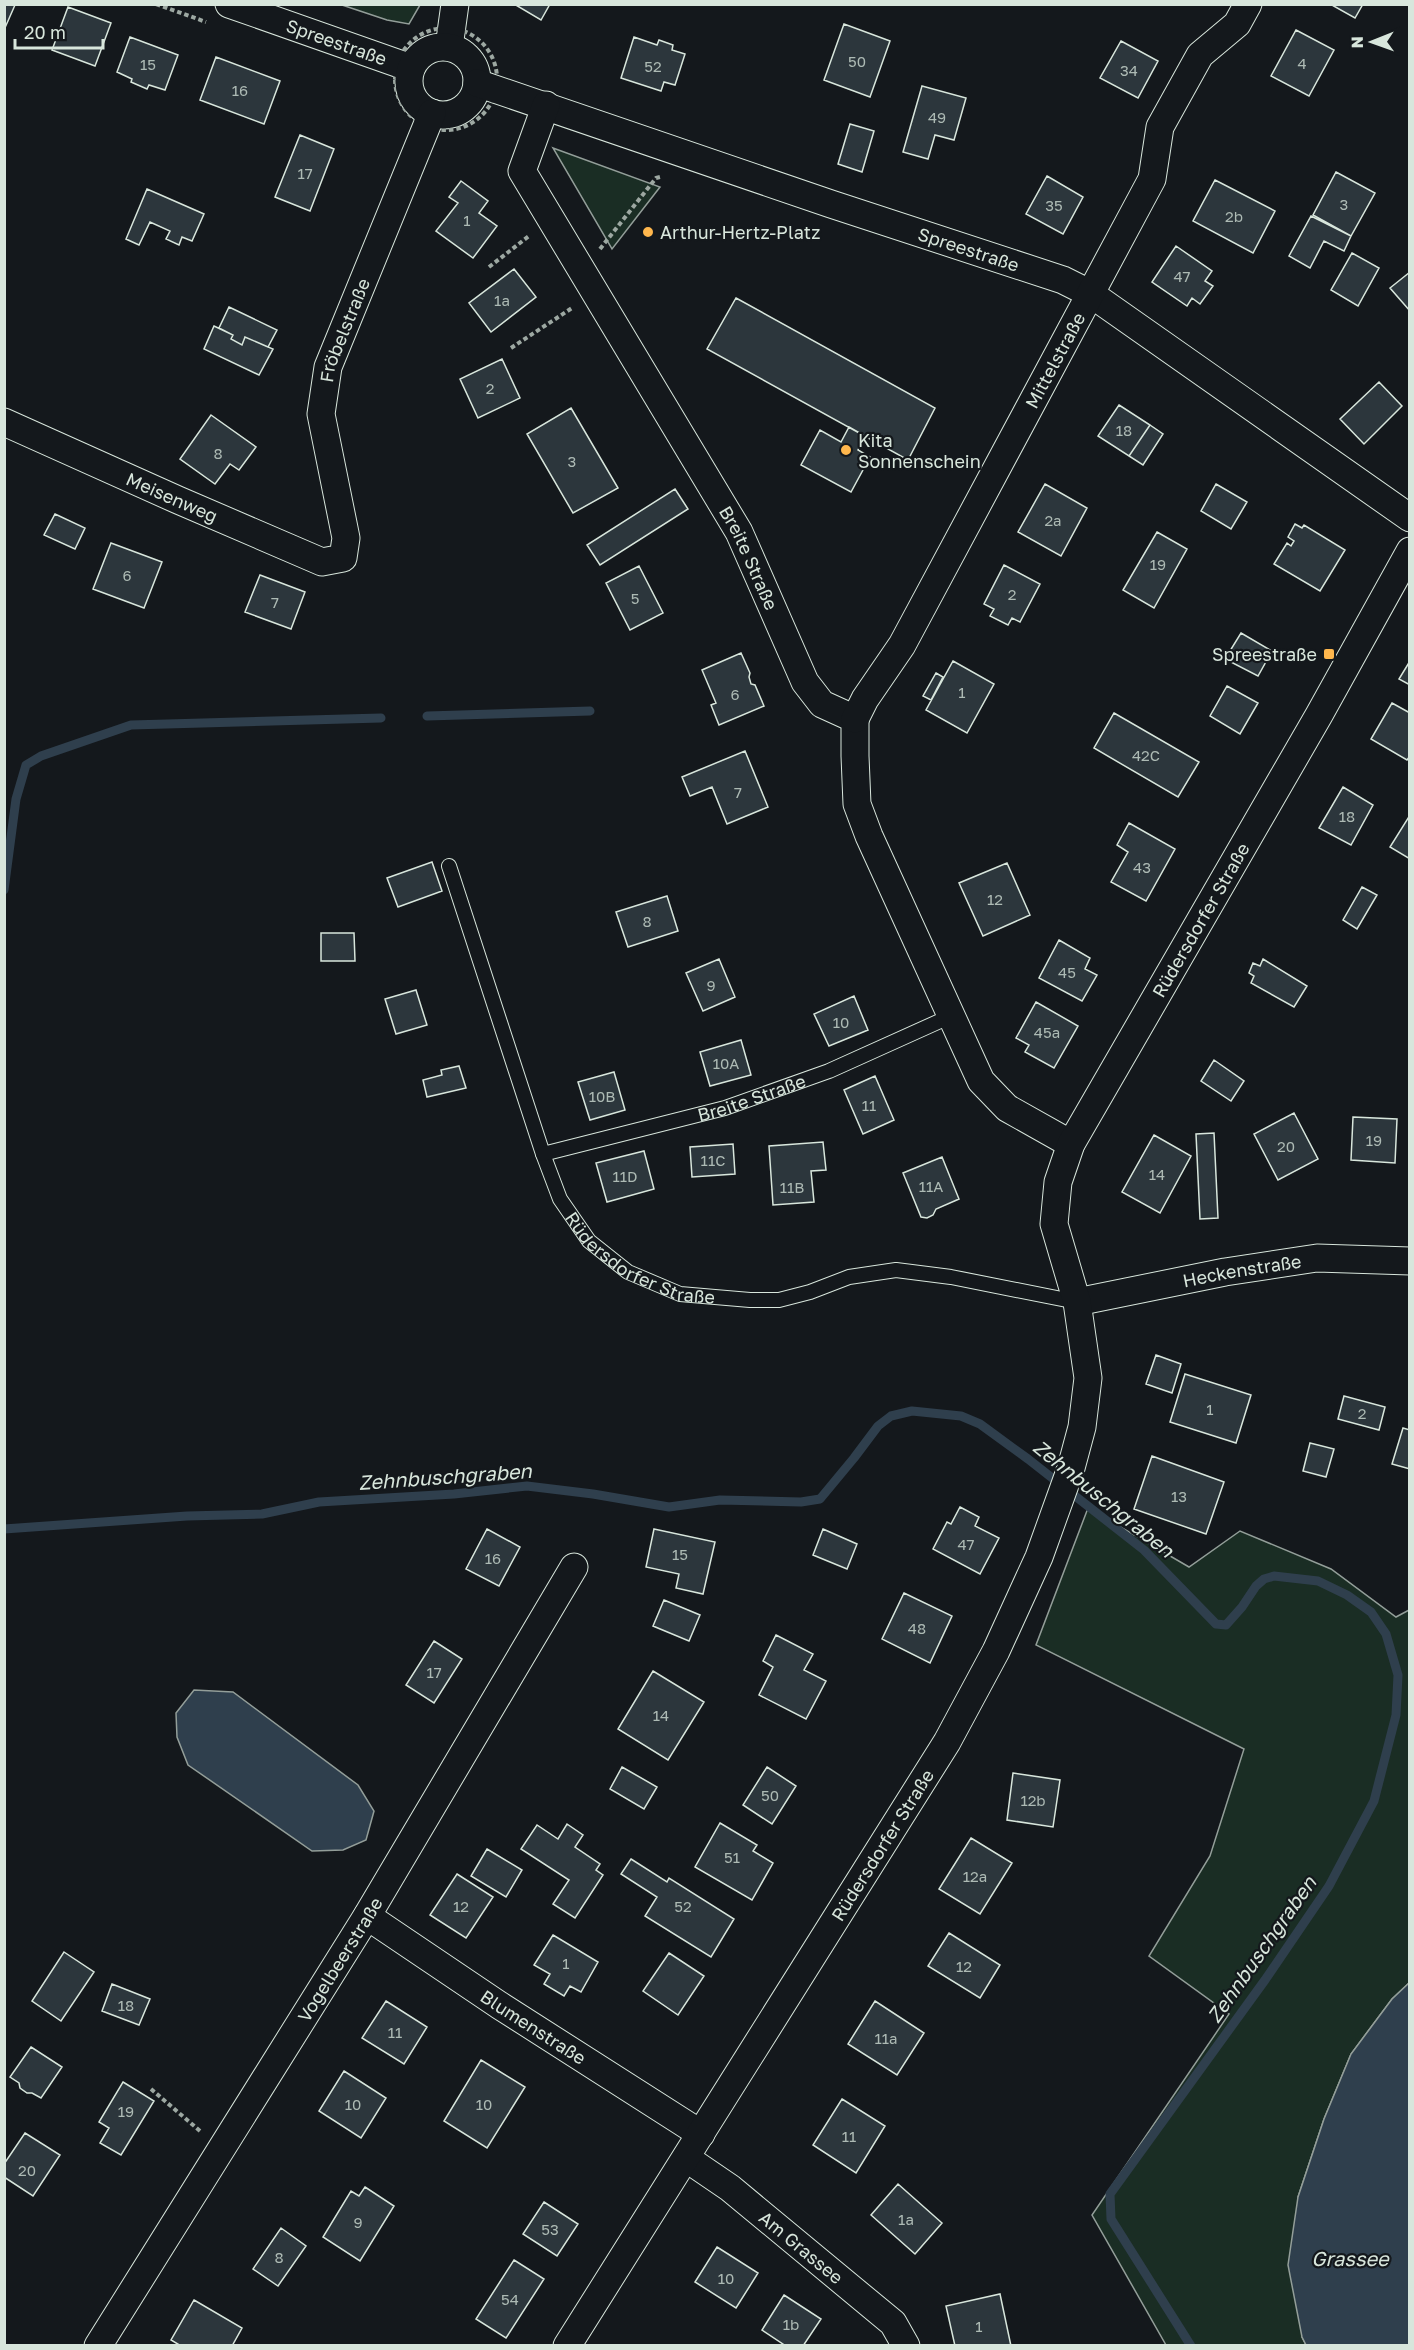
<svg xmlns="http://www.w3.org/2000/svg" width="1414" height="2350" font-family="'Golos Text',sans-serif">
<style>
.green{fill:#1a2d24;stroke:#939e99;stroke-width:1.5}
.water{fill:#2f3f4d;stroke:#939e99;stroke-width:1.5}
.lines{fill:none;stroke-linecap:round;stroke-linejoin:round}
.stream{stroke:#2f3f4d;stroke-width:9}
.building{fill:#2c363c;stroke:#d8e6dc;stroke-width:1.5}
.service-casing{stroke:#d8e6dc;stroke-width:16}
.minor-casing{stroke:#d8e6dc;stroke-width:29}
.path{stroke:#9da8a2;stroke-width:4;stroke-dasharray:4.5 3;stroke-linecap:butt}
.service{stroke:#14181c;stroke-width:14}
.minor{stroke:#14181c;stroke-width:27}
.poi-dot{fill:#ffb74d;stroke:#14181c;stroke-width:2}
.labels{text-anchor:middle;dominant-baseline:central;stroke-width:4.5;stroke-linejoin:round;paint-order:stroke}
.number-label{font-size:15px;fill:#adbab4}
.street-label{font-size:18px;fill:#d8e6dc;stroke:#14181c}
.poi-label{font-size:18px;fill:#d8e6dc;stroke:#14181c;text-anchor:start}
.water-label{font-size:20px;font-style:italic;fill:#d8e6dc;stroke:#14181c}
</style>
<rect width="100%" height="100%" fill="#14181c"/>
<path class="green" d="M 342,5 L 420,5 L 409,24 L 387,20 Z
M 553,148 L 660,187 L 612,249 Z
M 1088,1508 L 1189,1567 L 1240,1531 L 1331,1569 L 1396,1617 L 1409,1610 L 1409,1983 L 1392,1999 L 1351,2054 L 1324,2119 L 1298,2197 L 1302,2337 L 1306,2345 L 1166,2345 L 1092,2215 L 1229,2014 L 1149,1956 L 1210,1856 L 1244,1749 L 1036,1645 Z"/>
<path class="water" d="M 194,1690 L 233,1692 L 358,1785 L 374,1811 L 366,1840 L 343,1850 L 312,1851 L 188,1765 L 177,1737 L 176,1713 Z
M 1409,1983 L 1409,2345 L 1306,2345 L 1302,2337 L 1288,2265 L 1298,2197 L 1324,2119 L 1351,2054 L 1392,1999 Z"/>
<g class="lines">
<path class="stream" d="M 427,716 L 590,711
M 4,890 L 16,799 L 26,765 L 41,756 L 131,725 L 381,718
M 4,1529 L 187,1516 L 262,1514 L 319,1502 L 454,1494 L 527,1486 L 593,1494 L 669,1507 L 720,1500 L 801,1502 L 820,1499 L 854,1458 L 878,1426 L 891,1416 L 912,1411 L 961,1416 L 980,1424 L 1028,1459 L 1144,1550 L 1216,1624 L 1226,1625 L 1242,1607 L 1256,1586 L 1264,1579 L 1274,1576 L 1318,1581 L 1347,1595 L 1371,1612 L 1386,1634 L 1398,1675 L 1396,1715 L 1374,1801 L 1329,1886 L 1265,1980 L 1110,2194 L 1111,2219 L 1191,2346"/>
</g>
<path class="building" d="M 4,4 L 15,5 L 4,30 Z
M 514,4 L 550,4 L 541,20 Z
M 1330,4 L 1363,4 L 1355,18 Z
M 68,7 L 111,23 L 95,66 L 52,50 Z
M 844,24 L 890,41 L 870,97 L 824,80 Z
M 1296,30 L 1334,50 L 1309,96 L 1271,76 Z
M 130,37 L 178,55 L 165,90 L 149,85 L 147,89 L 131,82 L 132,79 L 117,72 Z
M 634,37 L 657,45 L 659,40 L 673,45 L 672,50 L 685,54 L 675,85 L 664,82 L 661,91 L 621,78 Z
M 1121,41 L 1158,61 L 1138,98 L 1100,78 Z
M 216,57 L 280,81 L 264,124 L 200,100 Z
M 922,86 L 966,98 L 954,140 L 935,135 L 928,159 L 903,152 Z
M 850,124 L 874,131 L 862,172 L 838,164 Z
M 300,135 L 334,149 L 310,211 L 275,197 Z
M 1336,172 L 1375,193 L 1351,236 L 1313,215 Z
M 1047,176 L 1083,197 L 1063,234 L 1026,214 Z
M 1215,180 L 1275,211 L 1253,253 L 1193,221 Z
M 461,181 L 488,201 L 479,213 L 497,226 L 473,258 L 436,231 L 458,203 L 449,197 Z
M 147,189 L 204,214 L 192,241 L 182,237 L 179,245 L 166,239 L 170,231 L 150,222 L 139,245 L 126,239 Z
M 1311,216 L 1351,236 L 1344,251 L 1324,241 L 1310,268 L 1289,256 Z
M 1176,246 L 1212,271 L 1205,281 L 1213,286 L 1200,304 L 1192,298 L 1187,306 L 1152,282 Z
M 1352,253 L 1379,268 L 1358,306 L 1331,290 Z
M 514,269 L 536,297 L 491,332 L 469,303 Z
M 1410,272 L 1410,311 L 1390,288 Z
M 736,298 L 935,408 L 908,460 L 707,349 Z
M 229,307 L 277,330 L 268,347 L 245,337 L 242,345 L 231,339 L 233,335 L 219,328 Z
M 214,326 L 233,335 L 231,339 L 242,345 L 245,337 L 273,349 L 259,375 L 204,349 Z
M 502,359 L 520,398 L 478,418 L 460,379 Z
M 1379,382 L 1402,406 L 1364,444 L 1340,419 Z
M 1119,405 L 1150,425 L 1129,456 L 1098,436 Z
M 571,408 L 618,488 L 573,513 L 527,434 Z
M 211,415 L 256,447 L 239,470 L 230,464 L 215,484 L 180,459 Z
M 1150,425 L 1163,434 L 1143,465 L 1129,456 Z
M 849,427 L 865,436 L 858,450 L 870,457 L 851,492 L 801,465 L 820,430 L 841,442 Z
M 1045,484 L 1087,508 L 1061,556 L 1018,532 Z
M 1216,484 L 1247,502 L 1231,529 L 1201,511 Z
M 675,489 L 688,509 L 600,565 L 587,545 Z
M 55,514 L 85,528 L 75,549 L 44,535 Z
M 1295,524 L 1302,528 L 1304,525 L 1345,550 L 1320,591 L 1274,564 L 1287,543 L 1291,546 L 1294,541 L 1288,537 Z
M 1157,532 L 1187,549 L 1154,608 L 1123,590 Z
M 111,543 L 162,562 L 144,608 L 93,589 Z
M 1004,565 L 1040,584 L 1020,622 L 1012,618 L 1008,625 L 990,616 L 994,609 L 984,604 Z
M 639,566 L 663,613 L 630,630 L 606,583 Z
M 260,575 L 305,592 L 291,629 L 245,612 Z
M 1241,633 L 1272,651 L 1258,676 L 1225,659 Z
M 741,653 L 750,673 L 749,677 L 751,684 L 755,685 L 764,706 L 719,725 L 711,705 L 716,703 L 702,670 Z
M 953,661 L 994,684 L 967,733 L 926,710 Z
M 1410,661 L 1410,685 L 1399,679 Z
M 936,673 L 943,677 L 931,700 L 923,696 Z
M 1227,686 L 1258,703 L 1240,734 L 1210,716 Z
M 1392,703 L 1410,713 L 1410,756 L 1407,760 L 1371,739 Z
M 1114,713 L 1199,762 L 1178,797 L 1094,748 Z
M 745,751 L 768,807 L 727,824 L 712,787 L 690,796 L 682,777 Z
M 1343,787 L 1373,805 L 1351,845 L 1319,828 Z
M 1410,815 L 1410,859 L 1390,847 Z
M 1129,823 L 1175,849 L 1146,901 L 1111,882 L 1128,852 L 1117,845 Z
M 432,862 L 442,891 L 398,907 L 387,878 Z
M 1007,863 L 1030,915 L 983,936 L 959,883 Z
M 1362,887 L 1377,895 L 1357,929 L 1343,920 Z
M 667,896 L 678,931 L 628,947 L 616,912 Z
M 321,933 L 354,933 L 355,961 L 321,961 Z
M 1059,940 L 1090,958 L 1085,969 L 1097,975 L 1082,1001 L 1039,978 Z
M 719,959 L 735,997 L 703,1011 L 686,973 Z
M 1263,959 L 1307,986 L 1294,1007 L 1251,983 L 1254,976 L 1249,973 L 1253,963 L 1260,966 Z
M 416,990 L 427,1025 L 396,1034 L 385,999 Z
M 854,996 L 868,1030 L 829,1046 L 814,1014 Z
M 1036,1002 L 1078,1026 L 1054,1068 L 1025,1052 L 1029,1045 L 1016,1038 Z
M 741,1040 L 751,1075 L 710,1086 L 700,1052 Z
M 1214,1060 L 1244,1081 L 1231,1101 L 1201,1081 Z
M 459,1066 L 466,1088 L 427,1097 L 423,1080 L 442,1075 L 441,1070 Z
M 614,1072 L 625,1110 L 590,1120 L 578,1082 Z
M 875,1076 L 894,1120 L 863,1134 L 844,1090 Z
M 1294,1113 L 1318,1159 L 1278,1180 L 1254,1134 Z
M 1353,1117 L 1397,1119 L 1395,1163 L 1351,1160 Z
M 1214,1133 L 1218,1218 L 1200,1219 L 1196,1134 Z
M 1154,1135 L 1191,1156 L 1160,1213 L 1122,1192 Z
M 823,1142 L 826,1170 L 811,1171 L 814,1202 L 773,1205 L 769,1146 Z
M 733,1144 L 735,1174 L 692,1177 L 690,1147 Z
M 644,1151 L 654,1189 L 607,1202 L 596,1163 Z
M 942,1157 L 959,1199 L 936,1209 L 933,1215 L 927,1218 L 921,1217 L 903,1173 Z
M 1156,1355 L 1181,1364 L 1172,1393 L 1146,1384 Z
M 1185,1374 L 1251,1395 L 1236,1443 L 1170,1422 Z
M 1344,1396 L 1385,1407 L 1379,1430 L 1338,1419 Z
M 1403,1428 L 1410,1430 L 1410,1469 L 1392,1464 Z
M 1310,1443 L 1334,1449 L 1326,1477 L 1303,1471 Z
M 1152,1456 L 1224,1482 L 1206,1534 L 1134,1509 Z
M 960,1507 L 979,1517 L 975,1526 L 999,1538 L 980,1574 L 933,1549 L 947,1522 L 951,1524 Z
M 487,1529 L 520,1547 L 499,1586 L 466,1569 Z
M 654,1529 L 715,1542 L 703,1594 L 676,1588 L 679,1574 L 646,1567 Z
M 823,1529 L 857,1544 L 847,1569 L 813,1555 Z
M 904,1593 L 952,1616 L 930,1663 L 882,1639 Z
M 664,1600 L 700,1615 L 689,1641 L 653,1626 Z
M 776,1635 L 813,1654 L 804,1670 L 826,1681 L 806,1719 L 759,1695 L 773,1667 L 763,1661 Z
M 434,1641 L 462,1659 L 434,1703 L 406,1685 Z
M 653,1671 L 704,1702 L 668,1760 L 618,1729 Z
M 622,1767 L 657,1787 L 644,1809 L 610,1789 Z
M 767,1767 L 796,1786 L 772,1824 L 743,1805 Z
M 1013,1773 L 1060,1780 L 1053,1827 L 1007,1820 Z
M 720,1823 L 757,1845 L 753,1851 L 773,1863 L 752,1900 L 695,1867 Z
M 567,1824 L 583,1835 L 575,1847 L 600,1864 L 596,1870 L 603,1875 L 575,1918 L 553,1904 L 569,1880 L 521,1849 L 537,1825 L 558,1839 Z
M 971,1838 L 1012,1863 L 980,1914 L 939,1889 Z
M 487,1849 L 522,1870 L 506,1897 L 471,1876 Z
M 631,1859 L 667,1882 L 669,1878 L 734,1919 L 711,1957 L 645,1916 L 657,1897 L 621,1874 Z
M 457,1874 L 493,1897 L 466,1938 L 430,1915 Z
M 949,1933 L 1000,1965 L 980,1998 L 928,1966 Z
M 553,1935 L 598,1962 L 581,1992 L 570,1986 L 564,1996 L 544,1984 L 550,1974 L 534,1965 Z
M 64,1952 L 94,1972 L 61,2021 L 32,2001 Z
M 669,1953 L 704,1976 L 678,2015 L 643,1991 Z
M 112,1984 L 150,1999 L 139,2025 L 102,2011 Z
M 386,2001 L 427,2027 L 404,2064 L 362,2038 Z
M 875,2001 L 924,2033 L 897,2075 L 848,2044 Z
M 31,2047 L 62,2067 L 41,2098 L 32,2093 L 27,2093 L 20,2088 L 19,2083 L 10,2077 Z
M 481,2060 L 525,2087 L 487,2148 L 444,2121 Z
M 344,2071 L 386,2098 L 361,2138 L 319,2111 Z
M 123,2082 L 154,2101 L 121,2155 L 100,2143 L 109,2128 L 99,2122 Z
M 842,2099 L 885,2126 L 856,2173 L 813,2145 Z
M 25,2133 L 60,2155 L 33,2196 L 4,2177 L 4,2164 Z
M 898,2184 L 942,2223 L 915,2254 L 871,2215 Z
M 365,2187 L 394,2206 L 360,2261 L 323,2237 L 351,2191 L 359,2196 Z
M 544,2202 L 578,2224 L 557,2256 L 523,2234 Z
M 281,2228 L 306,2246 L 278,2286 L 253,2269 Z
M 717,2247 L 758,2273 L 736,2308 L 695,2282 Z
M 514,2260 L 544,2279 L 506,2338 L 476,2319 Z
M 1000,2294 L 1011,2346 L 955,2346 L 946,2306 Z
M 784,2295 L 821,2319 L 803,2346 L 786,2346 L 762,2330 Z
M 194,2300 L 242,2328 L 232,2346 L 181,2346 L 171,2340 Z"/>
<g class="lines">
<g class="service-casing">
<g id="service">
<path id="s1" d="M 449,866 L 543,1154 L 560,1199 L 589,1241 L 628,1272 L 680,1294 L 750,1300 L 779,1300 L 810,1292 L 849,1277 L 896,1270 L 951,1277 L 1077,1302"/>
<path id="s2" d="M 543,1154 L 725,1108 L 829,1071 L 951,1016"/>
</g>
</g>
<g class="minor-casing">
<g id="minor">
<path id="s3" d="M 229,4 L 411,68"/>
<path d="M 449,47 L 455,4"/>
<circle cx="443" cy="81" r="34"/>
<path id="s4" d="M 477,83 L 831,204 L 1063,280 L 1091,294 L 1410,518"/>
<path id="s5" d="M 546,105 L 522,171 L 739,532 L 805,682 L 822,704 L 855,719 L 855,756 L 857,804 L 869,836 L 981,1081 L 1007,1108 L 1071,1144"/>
<path id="s6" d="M 4,422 L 178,500 L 322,562 L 343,558 L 346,538 L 321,414 L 328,367 L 432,113"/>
<path id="s7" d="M 855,719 L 865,699 L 902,645 L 1152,179 L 1160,127 L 1200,55 L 1237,24 L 1248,4"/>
<path id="s8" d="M 1077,1302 L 1225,1272 L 1317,1258 L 1410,1261"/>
<path id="s9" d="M 367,1916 L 499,2005 L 701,2134"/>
<path id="s10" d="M 686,2158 L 730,2188 L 893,2323 L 906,2346"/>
<path id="s11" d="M 98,2346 L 367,1916 L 574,1567"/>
<path id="s12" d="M 567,2346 L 947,1742 L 996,1651 L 1039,1557 L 1071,1468 L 1082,1427 L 1088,1378 L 1077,1302 L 1054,1224 L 1058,1182 L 1071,1144 L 1319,715 L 1410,551"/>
</g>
</g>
<path class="path" d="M 156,4 L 206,22
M395 79a51 51 0 1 1 102 0a51 51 0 1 1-102 0Z
M 600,249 L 656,178 L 660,177
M 489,267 L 529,236
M 511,348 L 572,308
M 151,2089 L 200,2131"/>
<use href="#service" class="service"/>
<use href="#minor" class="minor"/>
</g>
<g class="poi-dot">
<circle cx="648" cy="232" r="6"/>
<circle cx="846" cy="450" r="6"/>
<rect x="1323" y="648" width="12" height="12" rx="3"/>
</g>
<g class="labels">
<g class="number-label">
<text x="857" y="61">50</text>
<text x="1302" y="63">4</text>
<text x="148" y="64">15</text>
<text x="653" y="66">52</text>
<text x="1129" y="70">34</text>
<text x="240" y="90">16</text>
<text x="937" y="117">49</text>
<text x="305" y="173">17</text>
<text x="1344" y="204">3</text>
<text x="1054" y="205">35</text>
<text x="1234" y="216">2b</text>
<text x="467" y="220">1</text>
<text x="1182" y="276">47</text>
<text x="502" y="300">1a</text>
<text x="490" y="388">2</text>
<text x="1124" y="430">18</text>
<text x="218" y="453">8</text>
<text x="572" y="461">3</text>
<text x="1053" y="520">2a</text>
<text x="1158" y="564">19</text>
<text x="127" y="575">6</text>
<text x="1012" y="594">2</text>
<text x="635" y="598">5</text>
<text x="275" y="602">7</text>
<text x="962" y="692">1</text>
<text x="735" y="694">6</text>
<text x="1146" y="755">42C</text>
<text x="738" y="792">7</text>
<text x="1347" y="816">18</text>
<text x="1142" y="867">43</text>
<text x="995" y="899">12</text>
<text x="647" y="921">8</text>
<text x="1067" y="972">45</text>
<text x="711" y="985">9</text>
<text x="841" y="1022">10</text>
<text x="1047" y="1032">45a</text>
<text x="726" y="1063">10A</text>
<text x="602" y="1096">10B</text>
<text x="869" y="1105">11</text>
<text x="1374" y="1140">19</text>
<text x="1286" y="1146">20</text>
<text x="713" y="1160">11C</text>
<text x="1157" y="1174">14</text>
<text x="625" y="1176">11D</text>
<text x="931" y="1186">11A</text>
<text x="792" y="1187">11B</text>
<text x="1210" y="1409">1</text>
<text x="1362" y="1413">2</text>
<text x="1179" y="1496">13</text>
<text x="966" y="1544">47</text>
<text x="680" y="1554">15</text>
<text x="493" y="1558">16</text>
<text x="917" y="1628">48</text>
<text x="434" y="1672">17</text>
<text x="661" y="1715">14</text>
<text x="770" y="1795">50</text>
<text x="1033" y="1800">12b</text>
<text x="732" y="1857">51</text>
<text x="975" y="1876">12a</text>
<text x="461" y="1906">12</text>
<text x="683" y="1906">52</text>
<text x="566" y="1963">1</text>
<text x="964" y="1966">12</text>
<text x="126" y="2005">18</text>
<text x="395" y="2032">11</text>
<text x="886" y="2038">11a</text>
<text x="353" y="2104">10</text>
<text x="484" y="2104">10</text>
<text x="126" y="2111">19</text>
<text x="849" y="2136">11</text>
<text x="27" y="2170">20</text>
<text x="906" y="2219">1a</text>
<text x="358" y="2222">9</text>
<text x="550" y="2229">53</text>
<text x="279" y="2257">8</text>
<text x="726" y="2278">10</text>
<text x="510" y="2299">54</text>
<text x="791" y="2324">1b</text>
<text x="979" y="2326">1</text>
</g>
<g class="street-label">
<text stroke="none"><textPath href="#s3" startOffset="114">Spreestraße</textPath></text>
<text stroke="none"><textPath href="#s4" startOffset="519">Spreestraße</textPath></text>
<text stroke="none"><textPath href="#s6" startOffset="603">Fröbelstraße</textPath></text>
<text stroke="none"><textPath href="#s7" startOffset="411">Mittelstraße</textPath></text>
<text stroke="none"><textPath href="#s6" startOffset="184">Meisenweg</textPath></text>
<text stroke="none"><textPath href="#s5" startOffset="519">Breite Straße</textPath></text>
<text stroke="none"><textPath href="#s12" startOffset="1606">Rüdersdorfer Straße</textPath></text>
<text stroke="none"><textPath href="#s2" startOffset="216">Breite Straße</textPath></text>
<text stroke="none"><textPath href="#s1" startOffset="456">Rüdersdorfer Straße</textPath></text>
<text stroke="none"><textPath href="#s8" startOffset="168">Heckenstraße</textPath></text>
<text stroke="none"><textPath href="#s12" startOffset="592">Rüdersdorfer Straße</textPath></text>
<text stroke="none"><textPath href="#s11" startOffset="456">Vogelbeerstraße</textPath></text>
<text stroke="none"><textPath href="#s9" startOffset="200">Blumenstraße</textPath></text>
<text stroke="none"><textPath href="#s10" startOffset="146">Am Grassee</textPath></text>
</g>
<g class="poi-label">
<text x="660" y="232">Arthur-Hertz-Platz</text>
<text x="858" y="440">Kita<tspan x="858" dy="21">Sonnenschein</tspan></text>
<text x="1317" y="654" text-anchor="end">Spreestraße</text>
</g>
<g class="water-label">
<text transform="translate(445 1476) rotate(-4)">Zehnbuschgraben</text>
<text transform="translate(1104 1498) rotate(39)">Zehnbuschgraben</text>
<text transform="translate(1261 1949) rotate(-55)">Zehnbuschgraben</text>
<text x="1350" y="2258">Grassee</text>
</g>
</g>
<rect width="1414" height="2350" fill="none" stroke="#d8e6dc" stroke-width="12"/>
<g transform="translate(1372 42) rotate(269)" stroke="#14181c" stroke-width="4.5" paint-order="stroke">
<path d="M0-4.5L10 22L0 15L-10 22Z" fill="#d8e6dc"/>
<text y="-9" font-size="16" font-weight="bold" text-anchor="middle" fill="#d8e6dc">N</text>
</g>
<path d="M15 39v9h88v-9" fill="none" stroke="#d8e6dc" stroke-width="3"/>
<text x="24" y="39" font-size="18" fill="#d8e6dc" stroke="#14181c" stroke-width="4.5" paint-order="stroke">20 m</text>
</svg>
